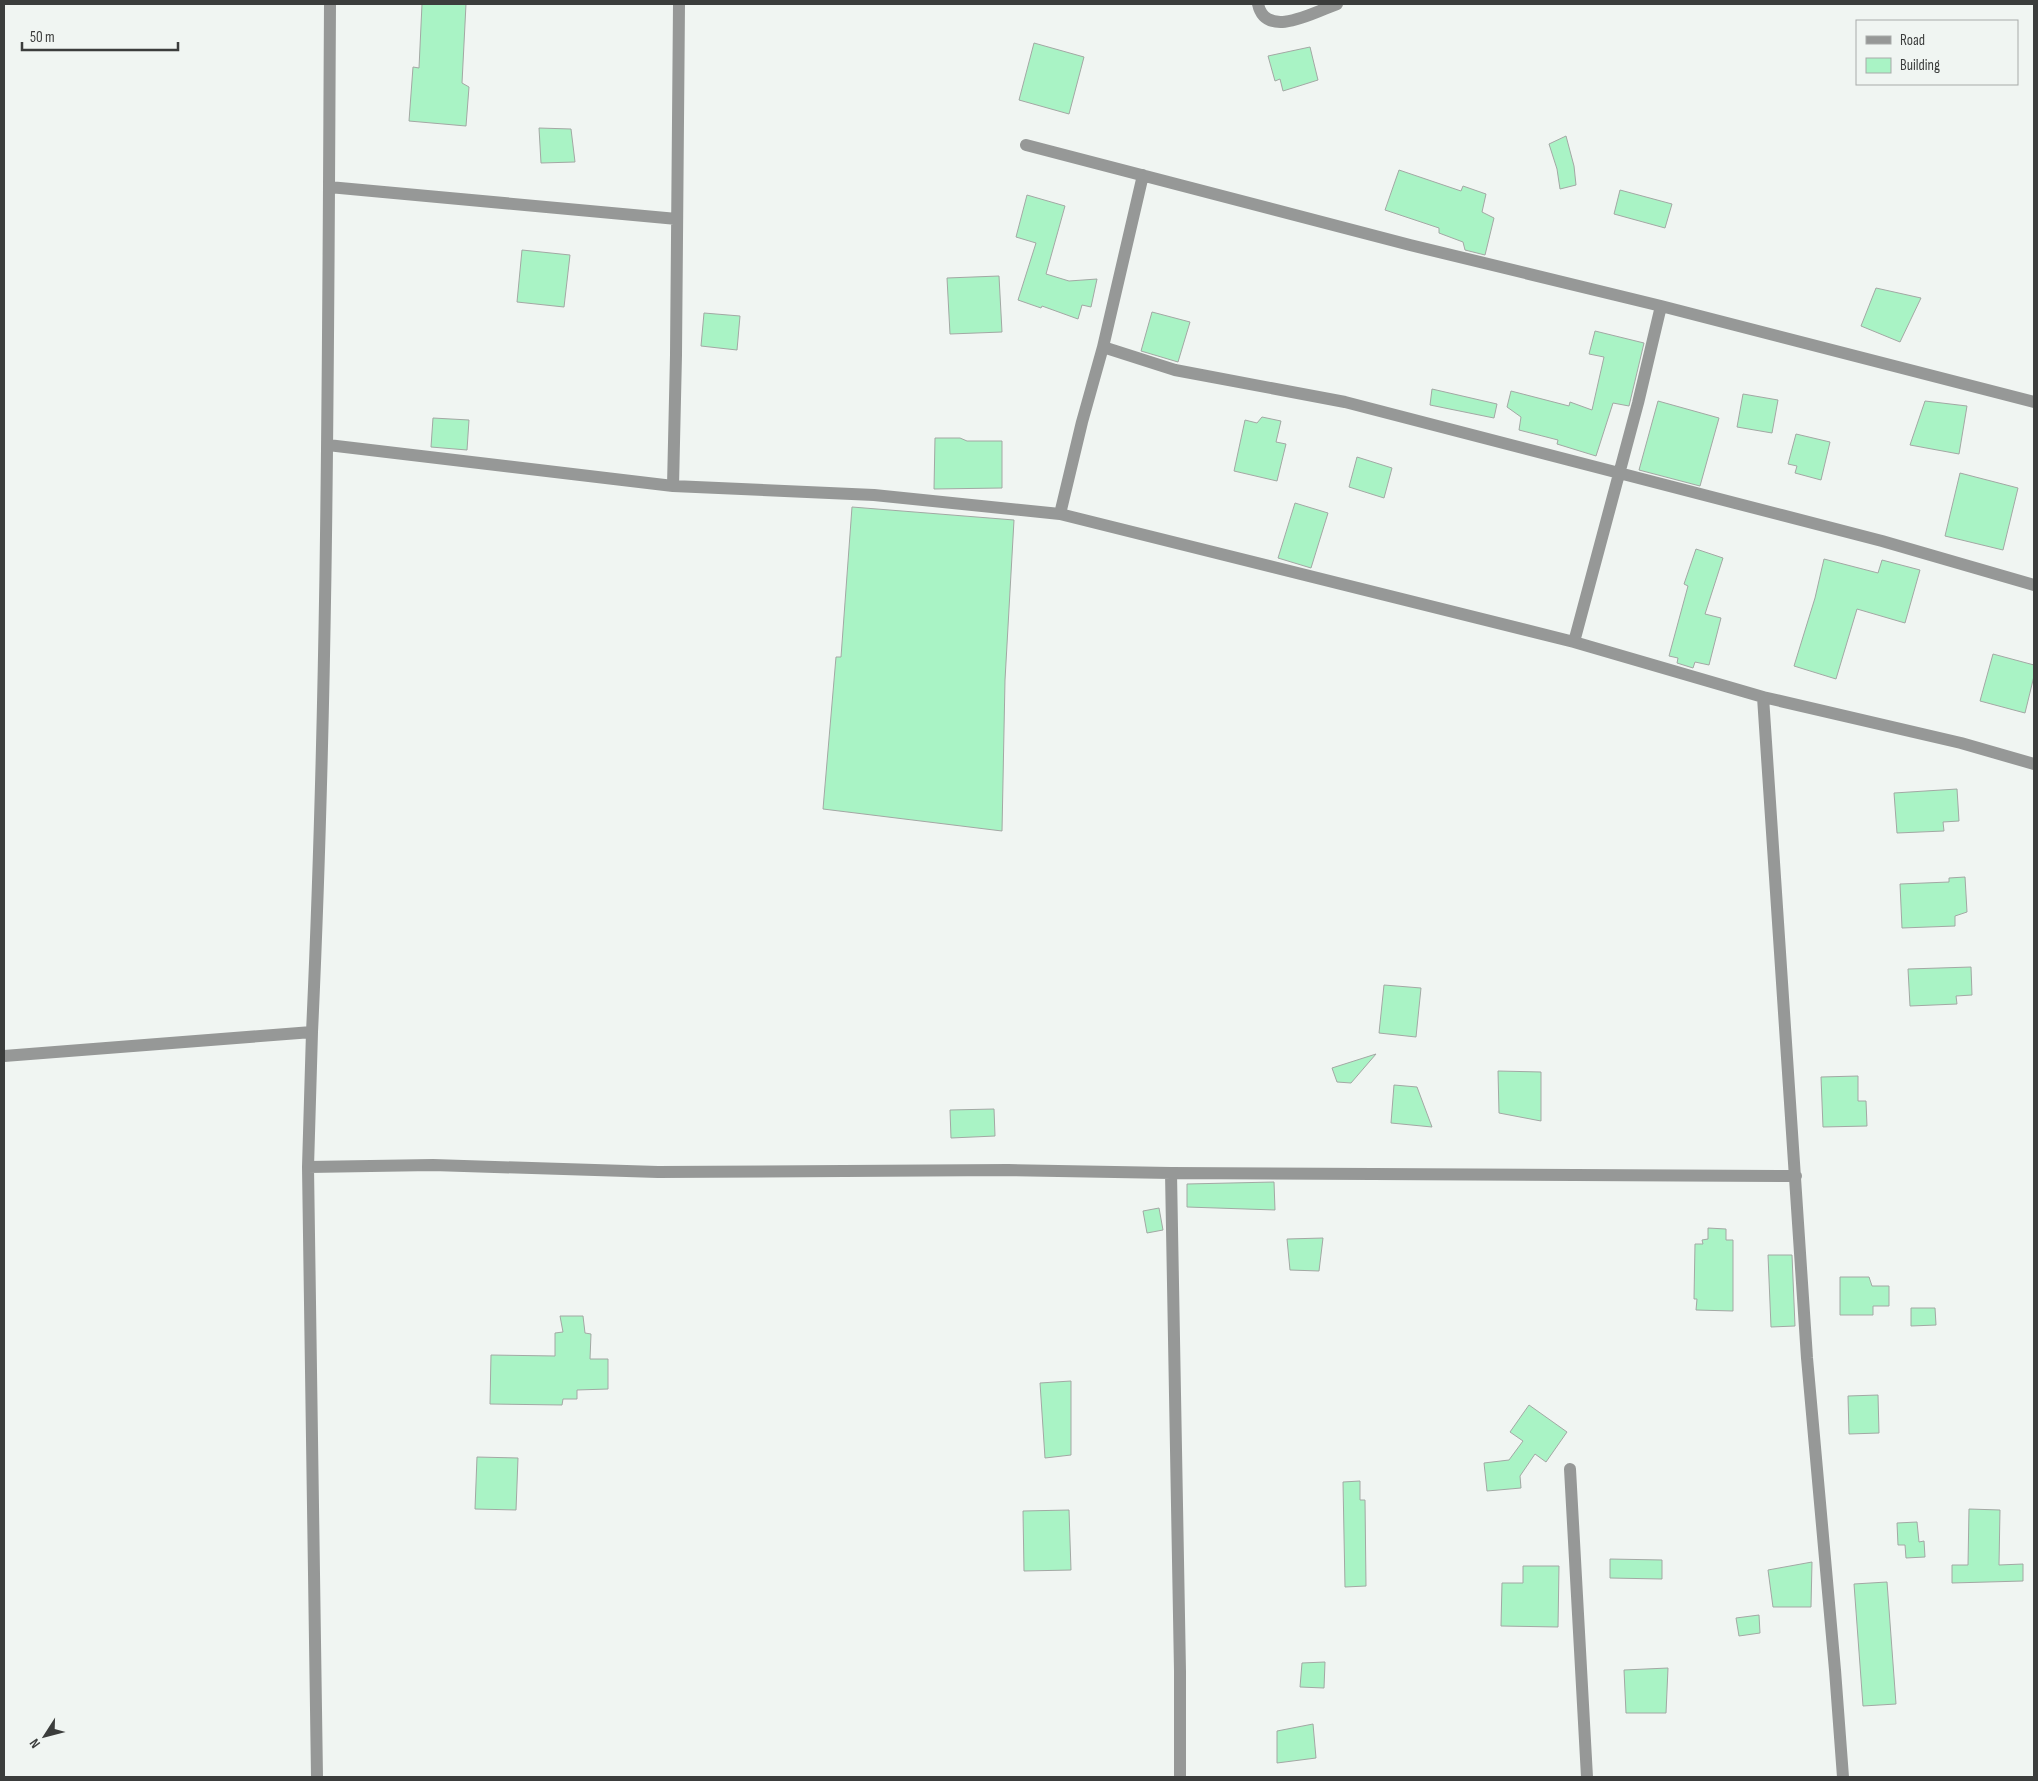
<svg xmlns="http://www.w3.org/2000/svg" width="2038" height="1781" font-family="'Sofia Sans Condensed',sans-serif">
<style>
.building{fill:#a9f3c5;stroke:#a3a8a4}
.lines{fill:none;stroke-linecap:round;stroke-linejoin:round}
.minor{stroke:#969897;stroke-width:12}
</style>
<rect width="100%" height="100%" fill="#f0f5f2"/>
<path class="building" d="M 422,4 L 466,4 L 462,83 L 469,87 L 466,126 L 409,121 L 413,67 L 419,68 Z
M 1034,43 L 1084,57 L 1069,114 L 1019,100 Z
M 1310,47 L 1318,80 L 1283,91 L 1280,79 L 1275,81 L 1268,56 Z
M 539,128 L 571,129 L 575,162 L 541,163 Z
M 1566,136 L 1574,166 L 1576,185 L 1560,189 L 1557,169 L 1549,144 Z
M 1399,170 L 1461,191 L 1463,186 L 1486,194 L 1482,212 L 1494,218 L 1485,255 L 1465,250 L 1463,242 L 1439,233 L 1439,228 L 1385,210 Z
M 1620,190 L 1672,204 L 1665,228 L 1614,214 Z
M 1027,195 L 1065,206 L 1046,274 L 1069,281 L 1097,279 L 1091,307 L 1082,305 L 1078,319 L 1042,306 L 1041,308 L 1018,300 L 1036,243 L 1016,237 Z
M 522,250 L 570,255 L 564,307 L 517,302 Z
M 999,276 L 1002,332 L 950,334 L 947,278 Z
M 1876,288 L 1921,298 L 1900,342 L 1861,326 Z
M 1152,312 L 1190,322 L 1178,362 L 1141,351 Z
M 704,313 L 740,316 L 737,350 L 701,346 Z
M 1595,331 L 1644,343 L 1629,406 L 1613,403 L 1596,456 L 1557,444 L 1558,440 L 1519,430 L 1521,417 L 1507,407 L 1511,391 L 1569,406 L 1570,402 L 1592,410 L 1604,357 L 1589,354 Z
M 1432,389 L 1497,404 L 1494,418 L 1430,405 Z
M 1743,394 L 1778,400 L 1772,433 L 1737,427 Z
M 1658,401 L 1719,418 L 1700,486 L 1639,470 Z
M 1925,401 L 1967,406 L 1959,454 L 1910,445 Z
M 1262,417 L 1281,421 L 1276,442 L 1286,444 L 1277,481 L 1234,471 L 1245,420 L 1257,423 Z
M 433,418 L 469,420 L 467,450 L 431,447 Z
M 1796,434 L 1830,442 L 1821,480 L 1795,473 L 1797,466 L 1788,464 Z
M 935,438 L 960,438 L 967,441 L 1002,441 L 1002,488 L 934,489 Z
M 1357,457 L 1392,468 L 1384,498 L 1349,487 Z
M 1960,473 L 2018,488 L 2003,550 L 1945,536 Z
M 1295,503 L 1328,513 L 1311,568 L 1278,558 Z
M 852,507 L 1014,520 L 1005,680 L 1002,831 L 823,809 L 836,657 L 841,657 Z
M 1696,549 L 1723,558 L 1705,614 L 1721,618 L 1709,665 L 1695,662 L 1693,668 L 1677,663 L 1678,658 L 1669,656 L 1688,586 L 1684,584 Z
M 1824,559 L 1878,573 L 1882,560 L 1920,570 L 1905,623 L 1857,609 L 1836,679 L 1794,666 L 1815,598 Z
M 1993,654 L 2034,665 L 2034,676 L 2025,713 L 1980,701 Z
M 1957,789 L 1959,821 L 1943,822 L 1944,831 L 1897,833 L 1894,793 Z
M 1965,877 L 1967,912 L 1955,916 L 1955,926 L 1902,928 L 1900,884 L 1949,882 L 1949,878 Z
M 1971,967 L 1972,995 L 1956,996 L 1957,1004 L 1910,1006 L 1908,969 Z
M 1384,985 L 1421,988 L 1416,1037 L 1379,1033 Z
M 1376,1054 L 1351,1083 L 1337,1082 L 1332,1068 Z
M 1498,1071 L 1541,1072 L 1541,1121 L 1499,1113 Z
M 1858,1076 L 1858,1101 L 1866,1101 L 1867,1126 L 1823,1127 L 1821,1077 Z
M 1394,1085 L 1417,1087 L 1432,1127 L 1391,1123 Z
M 994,1109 L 995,1136 L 951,1138 L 950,1110 Z
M 1274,1182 L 1275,1210 L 1187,1207 L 1187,1184 Z
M 1159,1208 L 1163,1230 L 1147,1233 L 1143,1211 Z
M 1708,1228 L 1726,1229 L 1726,1240 L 1733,1240 L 1733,1311 L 1696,1310 L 1697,1299 L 1694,1299 L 1695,1244 L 1703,1244 L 1702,1240 L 1708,1239 Z
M 1323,1238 L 1319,1271 L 1290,1270 L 1287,1239 Z
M 1768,1255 L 1792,1255 L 1795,1326 L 1771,1327 Z
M 1840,1277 L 1869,1277 L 1872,1286 L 1889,1286 L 1889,1306 L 1873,1306 L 1873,1315 L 1840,1315 Z
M 1911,1308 L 1935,1308 L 1936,1325 L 1911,1326 Z
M 560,1316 L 583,1316 L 585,1333 L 591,1334 L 590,1359 L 608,1359 L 608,1389 L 577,1390 L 577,1399 L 563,1399 L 562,1405 L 490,1404 L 491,1355 L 555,1356 L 555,1333 L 563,1332 Z
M 1071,1381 L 1071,1455 L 1045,1458 L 1040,1383 Z
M 1878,1395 L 1879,1433 L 1849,1434 L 1848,1396 Z
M 1529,1405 L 1567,1432 L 1546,1462 L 1535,1454 L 1520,1476 L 1521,1488 L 1487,1491 L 1484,1463 L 1509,1460 L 1523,1441 L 1510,1432 Z
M 477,1457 L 518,1458 L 516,1510 L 475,1509 Z
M 1360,1481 L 1360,1500 L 1365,1500 L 1366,1586 L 1345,1587 L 1343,1482 Z
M 1969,1509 L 2000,1510 L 1999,1565 L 2023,1564 L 2023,1581 L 1952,1583 L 1952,1565 L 1968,1565 Z
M 1069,1510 L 1071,1570 L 1024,1571 L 1023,1511 Z
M 1917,1522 L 1919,1542 L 1924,1541 L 1925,1557 L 1906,1558 L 1905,1545 L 1898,1545 L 1897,1523 Z
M 1610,1559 L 1662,1560 L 1662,1579 L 1610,1578 Z
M 1812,1562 L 1811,1607 L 1773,1607 L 1768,1570 Z
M 1523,1566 L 1559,1566 L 1558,1627 L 1501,1626 L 1502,1583 L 1523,1583 Z
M 1887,1582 L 1896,1704 L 1863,1706 L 1854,1584 Z
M 1759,1615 L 1760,1633 L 1739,1636 L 1736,1618 Z
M 1325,1662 L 1324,1688 L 1300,1687 L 1302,1663 Z
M 1668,1668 L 1666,1713 L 1626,1713 L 1624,1670 Z
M 1313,1724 L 1316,1758 L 1277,1763 L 1277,1731 Z"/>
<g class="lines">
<path class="minor" d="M 1258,4 C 1266,40 1315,12 1337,4
M 1026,145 L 1410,245 L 1661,306 L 2034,402
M 329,187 L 677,219
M 1103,347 L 1175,370 L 1345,402 L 1882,541 L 2034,585
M 328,445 L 673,486 L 874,495 L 1060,514 L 1574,642 L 1763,697 L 1961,743 L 2034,764
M 673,486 L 676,355 L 679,4
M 1060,514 L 1082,422 L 1103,347 L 1143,175
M 1574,642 L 1638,403 L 1661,306
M 1763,697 L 1807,1358 L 1835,1670 L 1843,1777
M 312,1032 C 328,690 328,347 330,4
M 4,1056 L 312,1032 L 308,1167 L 317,1777
M 308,1167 L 433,1165 L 658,1172 L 1008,1170 L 1171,1173 L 1796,1176
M 1171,1173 L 1180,1671 L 1180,1777
M 1570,1469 L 1587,1777"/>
</g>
<rect width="2038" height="1781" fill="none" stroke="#3b3d3c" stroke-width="10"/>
<rect x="1856" y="20" width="162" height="65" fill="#f0f5f2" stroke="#a8aba9"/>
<rect x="1866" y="36" width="25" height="8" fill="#969897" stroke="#a8aba9"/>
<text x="1900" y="45" font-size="15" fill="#3b3d3c">Road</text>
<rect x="1866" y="58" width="25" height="15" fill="#a9f3c5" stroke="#a8aba9"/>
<text x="1900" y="70" font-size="15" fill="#3b3d3c">Building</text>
<g transform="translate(45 1736) rotate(234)" stroke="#f0f5f2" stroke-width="4" paint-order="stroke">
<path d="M0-4L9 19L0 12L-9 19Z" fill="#3b3d3c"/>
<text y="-8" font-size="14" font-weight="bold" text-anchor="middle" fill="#3b3d3c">N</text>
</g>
<path d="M22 42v8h156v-8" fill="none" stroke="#3b3d3c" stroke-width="2.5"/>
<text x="30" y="42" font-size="15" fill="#3b3d3c" stroke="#f0f5f2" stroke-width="4" paint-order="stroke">50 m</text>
</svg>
